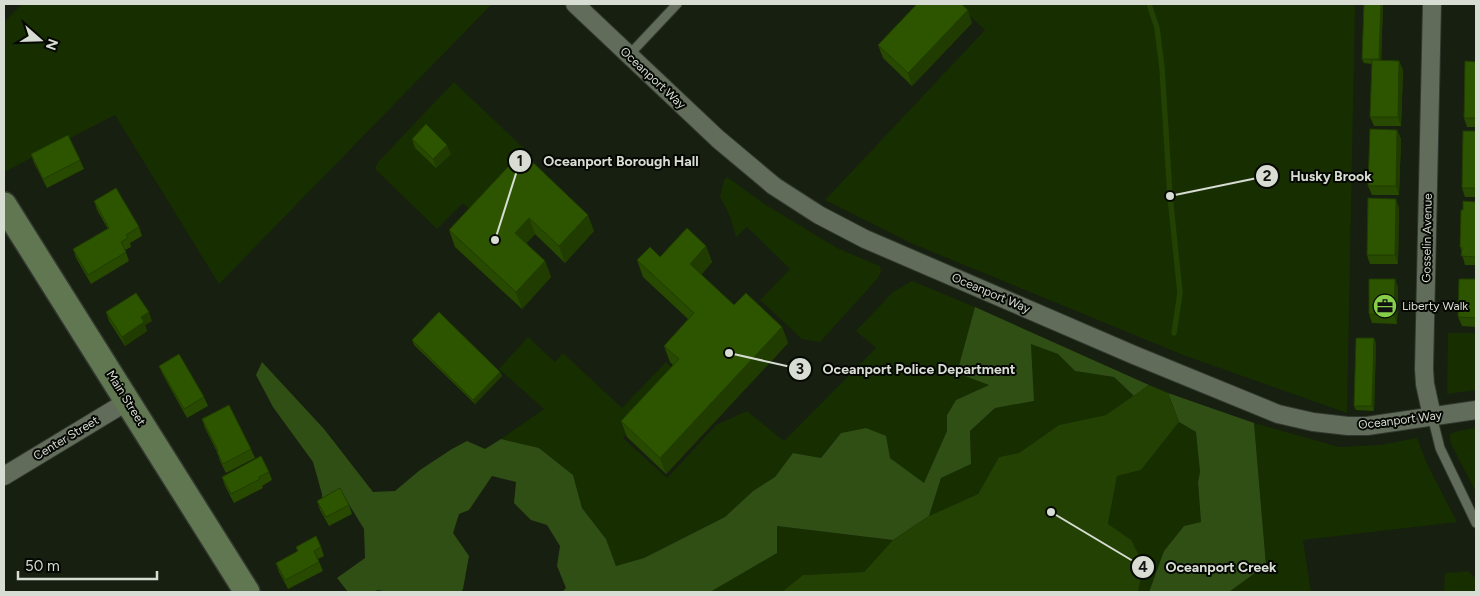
<svg xmlns="http://www.w3.org/2000/svg" width="1480" height="596" font-family="Figtree,sans-serif">
<style>
.green{fill:#172e01}
.forest{fill:#304f15}
.water{fill:#234103}
.lines{fill:none;stroke-linecap:round;stroke-linejoin:round}
.stream{stroke:#234103;stroke-width:5.5}
.lane-casing{stroke:#32382f;stroke-width:11}
.street-casing{stroke:#32382f;stroke-width:20}
.secondary-casing{stroke:#32382f;stroke-width:28}
.lane{stroke:#616c5a;stroke-width:9}
.street{stroke:#616c5a;stroke-width:18}
.secondary{stroke:#617751;stroke-width:25}
.wall{fill:#274900}
.shaded-wall{fill:#203c00}
.building{fill:#2d5500;stroke:#203c00}
.labels{text-anchor:middle;dominant-baseline:central;stroke-width:4;stroke-linejoin:round;paint-order:stroke}
.street-label{font-size:12px;fill:#d7ddd3;stroke:#050803}
.poi-label{font-size:12px;fill:#d7ddd3;stroke:#050803;text-anchor:start}
.leader{fill:none;stroke:#d7ddd3;stroke-width:2}
.callout-dot{fill:#d7ddd3;stroke:#050803;stroke-width:2}
.mark-label{font-size:15px;text-anchor:middle;font-weight:bold;fill:#111}
.callout-label{font-size:14px;text-anchor:middle;font-weight:bold;fill:#d7ddd3;stroke:#050803;stroke-width:4;stroke-linejoin:round;paint-order:stroke}
</style>
<rect width="100%" height="100%" fill="#171f10"/>
<path class="green" d="M 22,4 L 492,4 L 219,284 L 115,115 L 6,171 L 4,168 L 4,22 Z
M 957,4 L 1355,4 L 1347,413 L 1183,355 L 911,243 L 825,200 L 985,30 Z
M 454,82 L 534,158 L 477,217 L 463,203 L 437,229 L 376,170 L 376,166 L 378,162 Z
M 727,177 L 766,205 L 837,248 L 880,266 L 881,272 L 878,278 L 820,342 L 802,339 L 760,300 L 790,269 L 747,227 L 736,237 L 730,216 L 720,197 L 724,180 Z
M 912,281 L 975,307 L 958,372 L 989,385 L 956,400 L 947,415 L 947,431 L 924,484 L 890,458 L 866,428 L 841,433 L 821,458 L 793,453 L 775,477 L 753,491 L 725,517 L 644,558 L 616,566 L 606,539 L 582,508 L 573,475 L 539,448 L 501,439 L 544,409 L 499,369 L 528,337 L 555,362 L 563,353 L 622,408 L 666,362 L 681,376 L 623,438 L 667,478 L 716,425 L 747,411 L 784,441 L 876,348 L 856,331 L 893,292 Z
M 1448,333 L 1476,333 L 1476,390 L 1447,394 Z
M 1031,343 L 1058,354 L 1075,371 L 1114,377 L 1134,396 L 1107,415 L 1059,425 L 1019,453 L 999,457 L 978,494 L 929,516 L 941,478 L 971,464 L 970,431 L 995,408 L 1034,401 Z
M 1179,422 L 1196,432 L 1200,472 L 1198,482 L 1201,522 L 1184,526 L 1164,551 L 1149,592 L 1138,592 L 1144,565 L 1108,525 L 1117,476 L 1141,470 Z
M 1254,423 L 1339,447 L 1380,445 L 1417,438 L 1428,466 L 1457,522 L 1303,540 L 1311,592 L 1229,592 L 1266,565 Z
M 1476,428 L 1476,492 L 1453,448 L 1450,441 L 1450,434 L 1458,431 Z
M 777,526 L 893,540 L 864,572 L 803,575 L 782,592 L 710,592 Z
M 1468,571 L 1476,579 L 1476,592 L 1444,592 L 1445,573 Z"/>
<path class="forest" d="M 975,307 L 1149,385 L 1134,396 L 1114,377 L 1075,371 L 1058,354 L 1031,344 L 1034,401 L 995,408 L 970,431 L 971,464 L 941,478 L 929,516 L 893,540 L 777,526 L 777,553 L 710,592 L 562,592 L 566,588 L 557,566 L 560,546 L 547,525 L 531,520 L 514,503 L 516,482 L 492,476 L 469,510 L 459,514 L 453,533 L 469,556 L 463,589 L 461,592 L 388,592 L 378,590 L 372,592 L 348,592 L 337,578 L 365,558 L 364,529 L 342,493 L 322,503 L 322,494 L 313,462 L 273,407 L 256,375 L 262,362 L 324,429 L 373,492 L 395,491 L 420,470 L 452,449 L 467,441 L 485,449 L 501,439 L 539,448 L 573,475 L 582,508 L 606,539 L 616,566 L 644,558 L 725,517 L 753,491 L 775,477 L 793,453 L 821,458 L 841,433 L 866,428 L 886,436 L 890,458 L 924,483 L 947,431 L 947,415 L 956,400 L 989,385 L 957,373 Z
M 1168,393 L 1254,423 L 1266,565 L 1229,592 L 1149,592 L 1164,551 L 1184,526 L 1201,522 L 1198,482 L 1200,472 L 1196,432 L 1179,422 Z"/>
<path class="water" d="M 1149,385 L 1168,393 L 1179,422 L 1141,470 L 1117,476 L 1108,524 L 1131,540 L 1144,565 L 1138,592 L 782,592 L 803,575 L 864,572 L 893,540 L 929,516 L 978,494 L 999,457 L 1019,453 L 1059,425 L 1106,415 Z"/>
<g class="lines">
<path class="stream" d="M 1149,4 L 1157,28 L 1162,68 L 1170,196 L 1180,293 L 1174,333"/>
<g class="lane-casing">
<path id="lane" d="M 629,55 L 677,4
M 1432,416 L 1440,448 L 1476,523"/>
</g>
<g class="street-casing">
<path id="street" d="M 575,4 L 718,139 L 774,186 L 819,215 L 865,239 L 1134,355 L 1278,414 L 1313,422 L 1348,426 L 1367,426 L 1476,410
M 1432,416 L 1425,384 L 1424,369 L 1432,4
M 4,476 L 128,401"/>
</g>
<g class="secondary-casing">
<path id="secondary" d="M 4,205 L 247,592"/>
</g>
<use href="#lane" class="lane"/>
<use href="#street" class="street"/>
<use href="#secondary" class="secondary"/>
</g>
<path class="wall" d="M 1364,4 L 1383,4 L 1381,60 L 1399,61 L 1403,70 L 1401,126 L 1374,126 L 1370,117 L 1372,64 L 1364,63 L 1362,59 Z
M 972,23 L 912,86 L 883,58 L 878,45 Z
M 1476,62 L 1476,127 L 1467,127 L 1464,118 Z
M 1397,130 L 1401,139 L 1399,195 L 1372,195 L 1368,186 Z
M 1476,131 L 1476,197 L 1465,197 L 1462,188 Z
M 412,139 L 451,154 L 436,168 L 415,148 Z
M 522,152 L 594,231 L 565,263 L 535,234 L 526,243 L 545,261 L 551,277 L 522,309 L 455,247 L 449,230 Z
M 31,154 L 80,160 L 84,169 L 47,188 L 34,163 Z
M 94,201 L 139,227 L 142,236 L 130,243 L 131,247 L 125,250 L 129,261 L 91,284 L 76,258 L 73,249 L 108,229 L 97,210 Z
M 1476,202 L 1476,265 L 1465,265 L 1460,247 L 1463,210 Z
M 1399,208 L 1398,264 L 1370,264 L 1367,255 Z
M 706,246 L 712,262 L 701,275 L 734,305 L 782,327 L 788,343 L 666,474 L 627,437 L 621,421 L 673,365 L 670,362 L 664,346 L 688,319 L 643,277 L 637,260 L 660,257 Z
M 1395,279 L 1398,288 L 1397,324 L 1372,323 L 1369,314 Z
M 1476,279 L 1476,327 L 1462,326 L 1458,317 Z
M 106,312 L 152,321 L 145,325 L 147,331 L 125,346 L 109,321 Z
M 412,340 L 500,372 L 502,376 L 475,404 L 414,345 Z
M 1376,343 L 1374,411 L 1356,410 L 1354,406 Z
M 159,366 L 204,397 L 208,406 L 187,418 L 163,375 Z
M 202,419 L 251,449 L 255,458 L 226,473 L 220,461 L 217,452 L 205,428 Z
M 269,472 L 272,480 L 262,486 L 263,488 L 234,503 L 225,486 L 222,477 Z
M 317,501 L 349,505 L 352,514 L 329,526 L 320,510 Z
M 296,547 L 321,547 L 324,556 L 318,559 L 323,571 L 288,589 L 279,572 L 276,563 L 298,551 Z"/>
<path class="shaded-wall" d="M 1381,4 L 1383,4 L 1381,64 L 1379,59 Z
M 968,10 L 972,23 L 912,86 L 908,73 Z
M 1399,61 L 1403,70 L 1401,126 L 1398,117 Z
M 1397,130 L 1401,139 L 1399,195 L 1396,186 Z
M 447,145 L 451,154 L 436,168 L 433,159 Z
M 1396,199 L 1399,208 L 1398,264 L 1395,255 Z
M 588,215 L 594,231 L 565,263 L 559,246 Z
M 529,218 L 535,234 L 521,249 L 515,233 Z
M 706,246 L 712,262 L 696,281 L 690,264 Z
M 545,261 L 551,277 L 522,309 L 516,292 Z
M 1395,279 L 1398,288 L 1397,324 L 1394,315 Z
M 149,312 L 152,321 L 145,325 L 147,331 L 125,346 L 122,337 L 141,317 Z
M 782,327 L 788,343 L 666,474 L 660,458 Z
M 1374,338 L 1376,343 L 1374,411 L 1372,406 Z
M 500,372 L 502,376 L 475,404 L 473,400 Z"/>
<path class="building" d="M 917,4 L 961,4 L 968,10 L 908,73 L 878,45 Z
M 1364,4 L 1381,4 L 1379,59 L 1362,59 Z
M 1372,60 L 1399,61 L 1398,117 L 1370,117 Z
M 1465,61 L 1476,62 L 1476,118 L 1464,118 Z
M 426,124 L 447,145 L 433,159 L 412,139 Z
M 1370,129 L 1397,130 L 1396,186 L 1368,186 Z
M 1463,131 L 1476,131 L 1476,188 L 1462,188 Z
M 68,135 L 80,160 L 43,179 L 31,154 Z
M 522,152 L 588,215 L 559,246 L 529,218 L 515,233 L 545,261 L 516,292 L 449,230 Z
M 116,188 L 139,227 L 126,235 L 128,238 L 121,242 L 126,252 L 88,275 L 73,249 L 109,228 L 94,201 Z
M 1368,198 L 1396,199 L 1395,255 L 1367,255 Z
M 1463,201 L 1476,202 L 1476,257 L 1461,256 L 1462,248 L 1460,247 L 1461,210 L 1463,210 Z
M 687,228 L 706,246 L 690,264 L 734,305 L 746,293 L 782,327 L 660,458 L 621,421 L 679,359 L 664,346 L 694,313 L 637,260 L 650,247 L 660,257 Z
M 1369,279 L 1395,279 L 1394,315 L 1369,314 Z
M 1459,279 L 1476,279 L 1476,318 L 1458,317 Z
M 136,293 L 149,312 L 141,317 L 144,322 L 122,337 L 106,312 Z
M 439,312 L 500,372 L 473,400 L 412,340 Z
M 1356,338 L 1374,338 L 1372,406 L 1354,406 Z
M 179,354 L 204,397 L 184,409 L 159,366 Z
M 229,405 L 251,449 L 223,464 L 217,452 L 218,451 L 202,419 Z
M 261,456 L 269,472 L 259,477 L 260,479 L 231,494 L 222,477 Z
M 340,488 L 349,505 L 326,517 L 317,501 Z
M 316,536 L 321,547 L 314,551 L 319,562 L 285,580 L 276,563 L 298,551 L 296,547 Z"/>
<defs>
<g id="office-disc" transform="scale(1.25)"><circle r="9.5" fill="#87cf4a" stroke="#050803"/><path d="M-6-3h4V-5.5h4V-3h4V5H-6ZM-1-4.5V-3h2v-1.5ZM-6 0V1H6V0Z" fill="#111"/></g>
</defs>
<g fill-rule="evenodd">
<use href="#office-disc" x="1385" y="306"/>
</g>
<g class="labels">
<g class="street-label">
<text transform="translate(653 78) rotate(43)">Oceanport Way</text>
<text transform="translate(1427 238) rotate(-89)">Gosselin Avenue</text>
<text transform="translate(991 293) rotate(23)">Oceanport Way</text>
<text transform="translate(126 398) rotate(58)">Main Street</text>
<text transform="translate(1400 420) rotate(-7)">Oceanport Way</text>
<text transform="translate(66 438) rotate(-31)">Center Street</text>
</g>
<g class="poi-label">
<text x="1402" y="306">Liberty Walk</text>
</g>
</g>
<path class="leader" d="M495 240L520 161M1170 196L1267 176M729 353L800 369M1051 512L1143 567"/>
<g class="callout-dot">
<circle cx="495" cy="240" r="5"/>
<circle cx="1170" cy="196" r="5"/>
<circle cx="729" cy="353" r="5"/>
<circle cx="1051" cy="512" r="5"/>
<circle cx="520" cy="161" r="12"/>
<circle cx="1267" cy="176" r="12"/>
<circle cx="800" cy="369" r="12"/>
<circle cx="1143" cy="567" r="12"/>
</g>
<g class="mark-label">
<text x="520" y="166">1</text>
<text x="1267" y="181">2</text>
<text x="800" y="374">3</text>
<text x="1143" y="572">4</text>
</g>
<g class="callout-label">
<text x="621" y="166">Oceanport Borough Hall</text>
<text x="1331" y="181">Husky Brook</text>
<text x="919" y="374">Oceanport Police Department</text>
<text x="1221" y="572">Oceanport Creek</text>
</g>
<rect width="1480" height="596" fill="none" stroke="#d7ddd3" stroke-width="10"/>
<g transform="translate(40 40) rotate(110)" stroke="#050803" stroke-width="4" paint-order="stroke">
<path d="M0-4L9 19L0 12L-9 19Z" fill="#d7ddd3"/>
<text y="-8" font-size="14" font-weight="bold" text-anchor="middle" fill="#d7ddd3">N</text>
</g>
<path d="M18 571v8h139v-8" fill="none" stroke="#d7ddd3" stroke-width="2.5"/>
<text x="25" y="571" font-size="15" fill="#d7ddd3" stroke="#050803" stroke-width="4" paint-order="stroke">50 m</text>
</svg>
